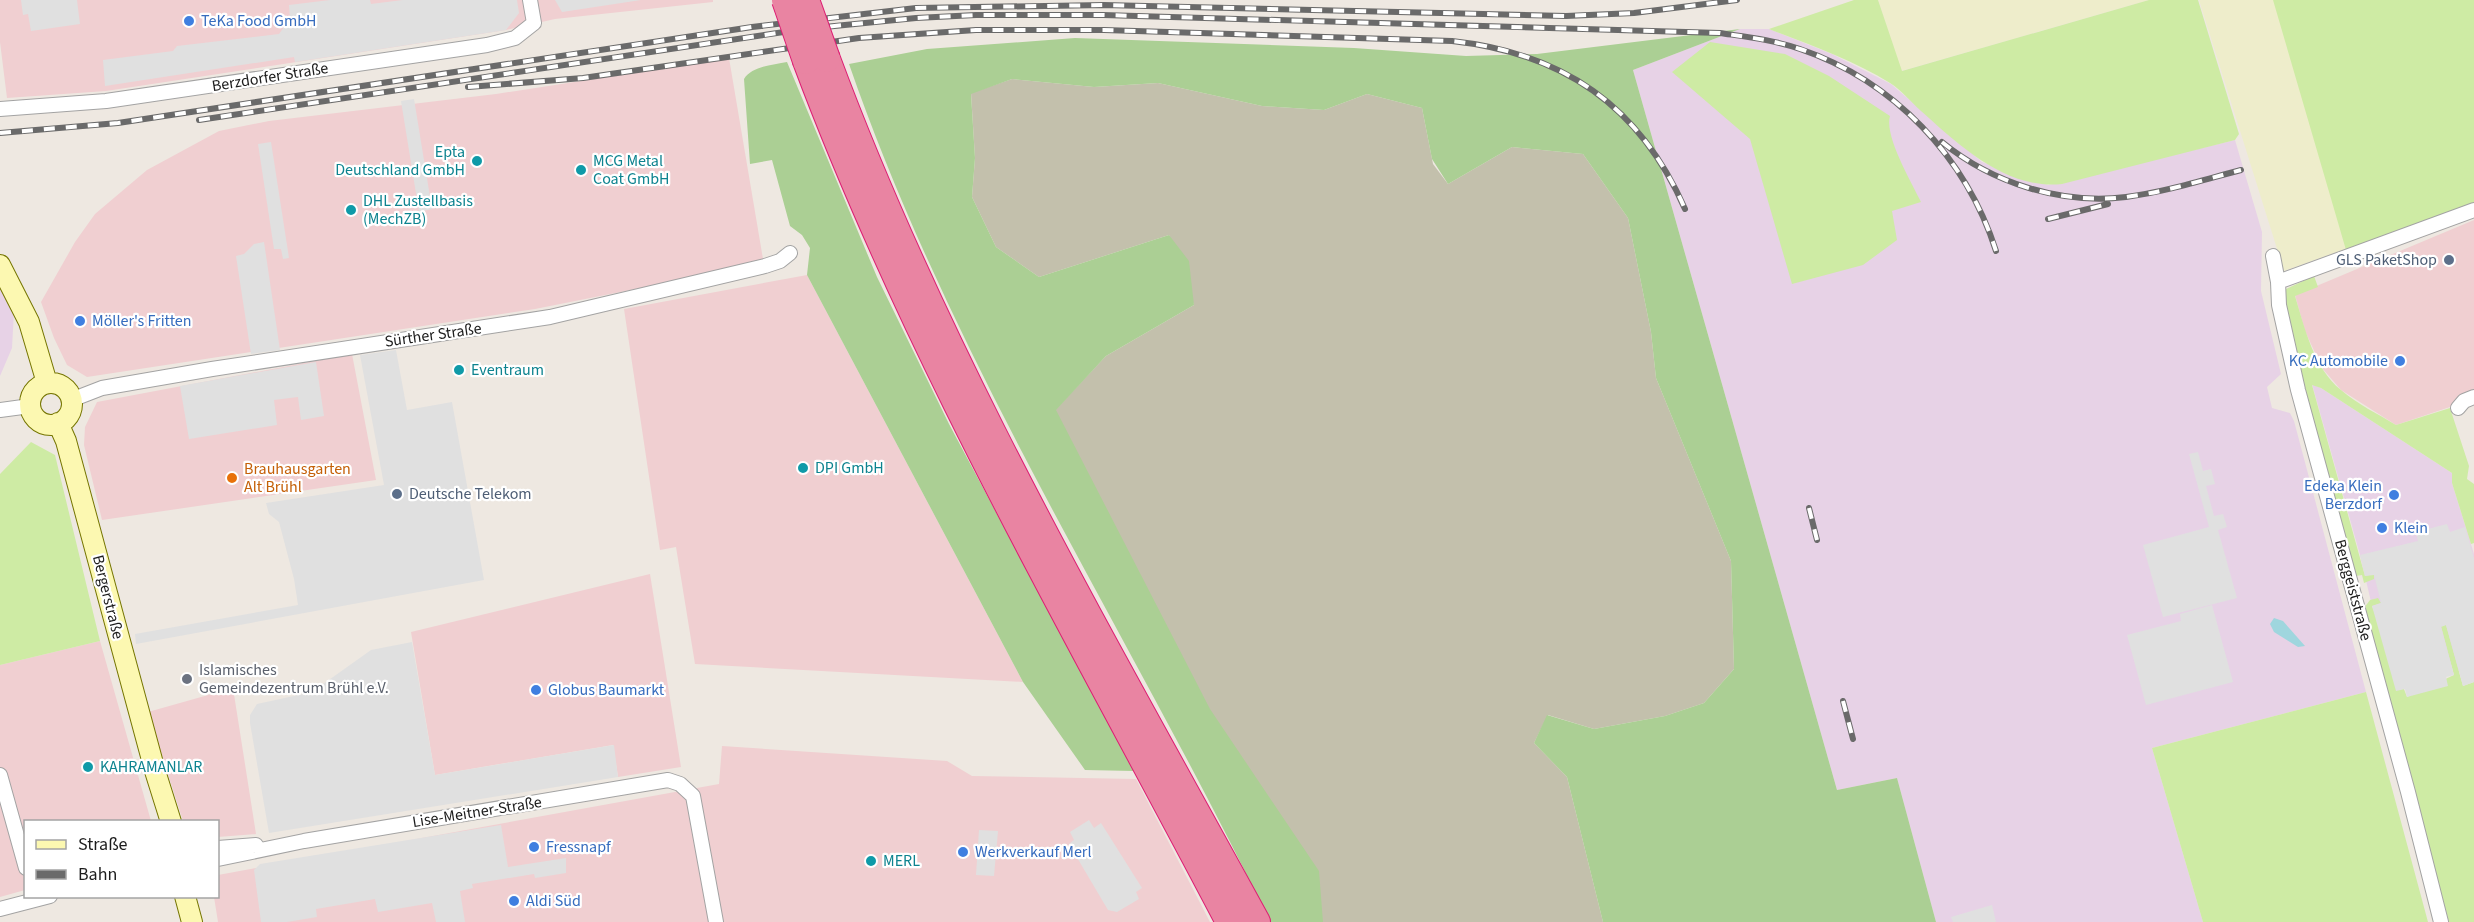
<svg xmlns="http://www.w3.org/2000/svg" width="2474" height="922" font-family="'Source Sans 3',sans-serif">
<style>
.commercial{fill:#f0cfd1}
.industrial{fill:#e7d2e6}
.construction{fill:#c3c0ac}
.farmland{fill:#eeedcb}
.grass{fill:#ceeba4}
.forest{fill:#abcf94}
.parking{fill:#e0e0e0}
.water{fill:#9fd6de}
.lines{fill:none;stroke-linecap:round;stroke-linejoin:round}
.street-casing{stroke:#a3a3a3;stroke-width:16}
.secondary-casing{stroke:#757500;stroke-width:22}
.highway-casing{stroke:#dd1d73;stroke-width:28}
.street{stroke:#fff;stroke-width:14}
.secondary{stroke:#fcf8b1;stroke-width:20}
.highway{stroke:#e984a2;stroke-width:26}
.rail-casing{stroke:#6a6a6a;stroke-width:6}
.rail{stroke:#fff;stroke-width:4;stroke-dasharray:11;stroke-linecap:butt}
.highway-bridge-casing{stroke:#dd1d73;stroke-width:28;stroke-linecap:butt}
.highway-bridge{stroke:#e984a2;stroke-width:26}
.shop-dot{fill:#3f7fe0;stroke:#fff;stroke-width:2}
.culture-dot{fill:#0f9aa8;stroke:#fff;stroke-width:2}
.service-dot{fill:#5c6f8a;stroke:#fff;stroke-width:2}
.food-dot{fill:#e8710a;stroke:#fff;stroke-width:2}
.worship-dot{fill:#6b7280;stroke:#fff;stroke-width:2}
.labels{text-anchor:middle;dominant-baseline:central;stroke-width:4.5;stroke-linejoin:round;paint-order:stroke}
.shop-label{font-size:16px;fill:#366cbe;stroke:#fff;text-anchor:start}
.street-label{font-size:16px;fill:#1c1c1c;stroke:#fff}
.culture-label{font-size:16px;fill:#0d838f;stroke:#fff;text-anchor:start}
.service-label{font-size:16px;fill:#4e5e75;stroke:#fff;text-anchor:end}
.food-label{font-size:16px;fill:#c56008;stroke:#fff;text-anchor:start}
.worship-label{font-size:16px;fill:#5b616d;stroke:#fff;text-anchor:start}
</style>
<rect width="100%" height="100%" fill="#eee8e1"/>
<path class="commercial" d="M 0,0 L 713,0 L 713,2 L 555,19 L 506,30 L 106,91 L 7,98 L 0,42 Z
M 729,58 L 763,259 L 756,265 L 535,309 L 87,377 L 67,365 L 54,338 L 41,302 L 75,242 L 95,214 L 147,170 L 219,131 L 269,121 L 496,94 Z
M 2474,220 L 2474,399 L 2396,425 L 2341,390 L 2322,368 L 2305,331 L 2295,295 Z
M 807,275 L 1023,682 L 695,664 L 676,547 L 660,550 L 624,309 Z
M 352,354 L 376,480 L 102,520 L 84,445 L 85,427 L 97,402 Z
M 650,574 L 681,767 L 618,777 L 613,745 L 435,775 L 411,632 Z
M 100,641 L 151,821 L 26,822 L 25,890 L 0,897 L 0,665 Z
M 233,688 L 256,834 L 218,837 L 218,822 L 183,821 L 148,712 Z
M 722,746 L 947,761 L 972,776 L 1136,779 L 1210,922 L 218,922 L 214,897 L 218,896 L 218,875 L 719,784 Z"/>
<path class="industrial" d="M 1740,29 L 1769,29 L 1832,54 L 1891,84 L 1982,162 L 2048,185 L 2235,140 L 2262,232 L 2261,291 L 2281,374 L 2267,387 L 2272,408 L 2290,413 L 2294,421 L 2366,692 L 2152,748 L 2203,922 L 1936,922 L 1897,778 L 1837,790 L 1633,70 Z
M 0,282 L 14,311 L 12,348 L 0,376 Z
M 2312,384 L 2321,388 L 2452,473 L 2452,483 L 2474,554 L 2474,682 L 2372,606 L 2360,555 Z"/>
<path class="construction" d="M 1012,79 L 1094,87 L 1158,83 L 1262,106 L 1324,110 L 1367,94 L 1422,108 L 1433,164 L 1448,184 L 1512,147 L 1583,154 L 1628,218 L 1651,332 L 1656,378 L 1731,561 L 1734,669 L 1704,703 L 1665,716 L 1594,729 L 1548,715 L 1534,743 L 1567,777 L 1603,922 L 1281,922 L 1055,410 L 1106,356 L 1194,305 L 1169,235 L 1039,277 L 996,247 L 972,197 L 975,158 L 971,93 Z"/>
<path class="farmland" d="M 1878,0 L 2149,0 L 1901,71 Z
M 2199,0 L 2465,0 L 2474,28 L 2474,203 L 2284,271 Z"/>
<path class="grass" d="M 1854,0 L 1878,0 L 1902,71 L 2149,0 L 2198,0 L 2239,134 L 2235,140 L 2062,184 C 2006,190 1959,145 1921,111 C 1911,102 1901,90 1890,83 C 1853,60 1810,45 1769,29 Z
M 2273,0 L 2474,0 L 2474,203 L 2346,250 Z
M 1710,42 L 1785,54 L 1829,76 L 1890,116 C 1884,136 1912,183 1921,202 L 1892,211 L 1897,240 L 1863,265 L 1792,284 L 1750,139 L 1672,72 Z
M 2314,276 L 2318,287 L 2295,296 C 2305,329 2314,368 2341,390 C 2357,404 2378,414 2396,425 L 2450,408 L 2469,466 L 2467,479 L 2474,484 L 2474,543 L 2471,544 L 2452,483 L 2452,473 L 2321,388 L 2312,385 L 2365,576 L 2374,574 L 2374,579 L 2364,583 L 2362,575 L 2356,576 L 2290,337 L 2284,290 Z
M 31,442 L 55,455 L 100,641 L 0,665 L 0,474 Z
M 2378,598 L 2381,603 L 2372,606 L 2407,697 L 2454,675 L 2441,626 L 2446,625 L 2463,686 L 2474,682 L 2474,922 L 2449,922 L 2364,608 L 2370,600 Z
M 2366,692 L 2428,922 L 2203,922 L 2152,748 Z"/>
<path class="forest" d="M 1740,29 L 1633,70 L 1837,790 L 1897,778 L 1936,922 L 1603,922 L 1567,777 L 1534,743 L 1547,715 L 1594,729 L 1665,716 L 1704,703 L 1734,669 L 1731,561 L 1656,378 L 1651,332 L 1628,218 L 1583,154 L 1512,147 L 1448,184 L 1432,159 L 1422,108 L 1367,94 L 1324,110 L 1262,106 L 1158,83 L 1094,87 L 1012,79 L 971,94 L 975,158 L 972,197 L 996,247 L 1039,277 L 1169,235 L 1189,261 L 1194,305 L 1106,356 L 1056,410 L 1210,709 L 1319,871 L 1323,922 L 1270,922 C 1131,635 954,367 849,64 L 927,49 L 1075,38 L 1354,48 L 1466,56 L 1537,54 Z
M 787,62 L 877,277 L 949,424 L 1134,771 L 1085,770 L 1023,682 L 807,275 L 810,248 L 802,235 L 790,226 L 772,160 L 750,164 L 744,79 C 752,66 773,65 787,62 Z"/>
<path class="parking" d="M 21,0 L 77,0 L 80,24 L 31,31 L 28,14 L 23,15 Z
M 330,0 L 370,0 L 371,4 L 403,0 L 517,0 L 519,13 L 506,30 L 295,62 L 294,57 L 105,86 L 103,60 L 173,51 L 177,46 L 279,34 L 290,19 L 289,5 Z
M 555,0 L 641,0 L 562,12 Z
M 414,99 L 432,209 L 419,212 L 401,101 Z
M 271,142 L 289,258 L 283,259 L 281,249 L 274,249 L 258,144 Z
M 264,242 L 280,350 L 251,354 L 236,256 L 244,254 L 254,244 Z
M 396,350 L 407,410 L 452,402 L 484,580 L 136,644 L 135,634 L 298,605 L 294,579 L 279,522 L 269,514 L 266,503 L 384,485 L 360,355 Z
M 316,362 L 324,416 L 301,420 L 298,397 L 274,400 L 277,425 L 189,439 L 180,386 Z
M 2198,452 L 2203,471 L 2211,469 L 2215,484 L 2206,486 L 2214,516 L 2223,514 L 2227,527 L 2218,530 L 2237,598 L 2163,617 L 2143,545 L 2209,527 L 2189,454 Z
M 2447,524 L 2450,532 L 2465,527 L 2474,558 L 2474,682 L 2463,686 L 2446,625 L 2441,627 L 2454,675 L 2446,677 L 2448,686 L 2407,697 L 2405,689 L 2396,691 L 2372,606 L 2381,603 L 2374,575 L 2365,576 L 2360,555 L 2418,541 L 2416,532 Z
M 2212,605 L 2233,682 L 2146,705 L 2127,635 L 2181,621 L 2180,614 Z
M 412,642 L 435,775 L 614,745 L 618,777 L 269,833 L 250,723 L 250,715 L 257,704 L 303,694 L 319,687 L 371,650 Z
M 1089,820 L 1094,828 L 1101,823 L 1142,888 L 1136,892 L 1139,899 L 1117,912 L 1108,910 L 1069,844 L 1074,840 L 1070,832 Z
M 501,825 L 508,867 L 566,858 L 566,873 L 535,878 L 534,874 L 472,884 L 473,888 L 460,891 L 465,922 L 436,922 L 432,903 L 378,912 L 375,899 L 316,909 L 317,917 L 287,922 L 261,922 L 254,870 L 260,864 Z
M 979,830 L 998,831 L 994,876 L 976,875 Z
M 1992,905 L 1996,922 L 1953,922 L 1951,917 Z"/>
<path class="water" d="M 2274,618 L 2283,621 L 2305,646 L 2298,647 L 2274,632 L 2270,624 Z"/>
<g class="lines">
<g class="street-casing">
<path id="street" d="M 0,109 L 106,101 L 487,45 L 515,38 L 534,23 L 530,0
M 2273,256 L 2278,282 L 2279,305 L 2298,390 L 2408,792 L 2441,922
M 2278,282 L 2474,210
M 71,400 L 102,388 L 212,369 L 550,317 L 765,266 L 780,261 L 790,253
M 2458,408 L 2464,401 L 2474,397
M 0,410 L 30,406
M 0,775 L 26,868
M 218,848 L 256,845
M 218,859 L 304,841 L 668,780 L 680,784 L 693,796 L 716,922
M 0,909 L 50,896"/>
</g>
<g class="secondary-casing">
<path id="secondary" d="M 0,265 L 29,322 L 47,383
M30 404a21 21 0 1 1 42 0a21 21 0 1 1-42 0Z
M 58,423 L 66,441 L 155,771 L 171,822
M 185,896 L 192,922"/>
</g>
<g class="highway-casing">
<path id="highway" d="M 827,59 C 939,361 1103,640 1257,922
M 806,61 C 918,361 1081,639 1229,922"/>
</g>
<use href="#street" class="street"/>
<use href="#secondary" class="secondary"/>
<use href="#highway" class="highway"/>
<g class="rail-casing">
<path id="rail" d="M 468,87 L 583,78 L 859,38 L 976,30 L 1104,30 L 1452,41 C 1563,53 1640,106 1685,209
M 199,120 L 804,29 L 916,18 L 976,15 L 1103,15 L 1720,33 C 1747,37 1774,40 1800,49 C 1894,81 1966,157 1996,251
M 0,133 L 118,123 L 752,27 L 916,8 L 1104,5 L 1566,16 L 1634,13 L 1737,0
M 1942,142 C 1992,183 2061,205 2126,197 C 2165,192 2203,180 2241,170
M 2048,219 L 2108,204
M 1809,508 L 1817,540
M 1843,701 L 1853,739"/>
</g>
<use href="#rail" class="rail"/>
<g class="highway-bridge-casing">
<path id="highway-bridge" d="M 785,0 L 806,61
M 806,0 L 827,59"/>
</g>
<use href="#highway-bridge" class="highway-bridge"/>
</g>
<g class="shop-dot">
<circle cx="189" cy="21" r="6"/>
<circle cx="80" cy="321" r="6"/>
<circle cx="2400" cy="361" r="6"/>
<circle cx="2394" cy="495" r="6"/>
<circle cx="2382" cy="528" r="6"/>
<circle cx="536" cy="690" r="6"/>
<circle cx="534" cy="847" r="6"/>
<circle cx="963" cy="852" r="6"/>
<circle cx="514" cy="901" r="6"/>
</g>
<g class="culture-dot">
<circle cx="477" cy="161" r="6"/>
<circle cx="581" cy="170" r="6"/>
<circle cx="351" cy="210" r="6"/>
<circle cx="459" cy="370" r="6"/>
<circle cx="803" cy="468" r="6"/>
<circle cx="88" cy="767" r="6"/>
<circle cx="871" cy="861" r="6"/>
</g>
<g class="service-dot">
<circle cx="2449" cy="260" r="6"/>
<circle cx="397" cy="494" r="6"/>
</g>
<circle class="food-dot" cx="232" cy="478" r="6"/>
<circle class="worship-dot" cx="187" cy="679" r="6"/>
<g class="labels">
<g class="shop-label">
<text x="201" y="21">TeKa Food GmbH</text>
<text x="92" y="321">Möller's Fritten</text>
<text x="2388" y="361" text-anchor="end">KC Automobile</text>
<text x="2382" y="486" text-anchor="end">Edeka Klein<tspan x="2382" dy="18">Berzdorf</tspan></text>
<text x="2394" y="528">Klein</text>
<text x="548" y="690">Globus Baumarkt</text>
<text x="546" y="847">Fressnapf</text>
<text x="975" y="852">Werkverkauf Merl</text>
<text x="526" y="901">Aldi Süd</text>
</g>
<g class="street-label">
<text transform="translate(270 77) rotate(-9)">Berzdorfer Straße</text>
<text transform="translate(433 335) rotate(-8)">Sürther Straße</text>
<text transform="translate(2353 590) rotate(75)">Berggeiststraße</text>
<text transform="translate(108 597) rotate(76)">Bergerstraße</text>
<text transform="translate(477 812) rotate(-9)">Lise-Meitner-Straße</text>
</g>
<g class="culture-label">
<text x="465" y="152" text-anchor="end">Epta<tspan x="465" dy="18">Deutschland GmbH</tspan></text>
<text x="593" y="161">MCG Metal<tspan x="593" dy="18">Coat GmbH</tspan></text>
<text x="363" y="201">DHL Zustellbasis<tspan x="363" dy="18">(MechZB)</tspan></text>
<text x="471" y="370">Eventraum</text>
<text x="815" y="468">DPI GmbH</text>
<text x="100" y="767">KAHRAMANLAR</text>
<text x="883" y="861">MERL</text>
</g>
<g class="service-label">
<text x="2437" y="260">GLS PaketShop</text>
<text x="409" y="494" text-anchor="start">Deutsche Telekom</text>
</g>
<g class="food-label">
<text x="244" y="469">Brauhausgarten<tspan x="244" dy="18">Alt Brühl</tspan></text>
</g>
<g class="worship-label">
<text x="199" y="670">Islamisches<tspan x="199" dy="18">Gemeindezentrum Brühl e.V.</tspan></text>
</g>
</g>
<rect x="24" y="820" width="195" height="78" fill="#ffffff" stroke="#a4a4a4" stroke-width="1.5"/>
<rect x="36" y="840" width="30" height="9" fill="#fcf8b1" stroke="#a4a4a4" stroke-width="1.5"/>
<text x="78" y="850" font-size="18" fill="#1c1c1c">Straße</text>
<rect x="36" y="870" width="30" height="9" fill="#6a6a6a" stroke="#a4a4a4" stroke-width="1.5"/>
<text x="78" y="880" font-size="18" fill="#1c1c1c">Bahn</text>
</svg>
